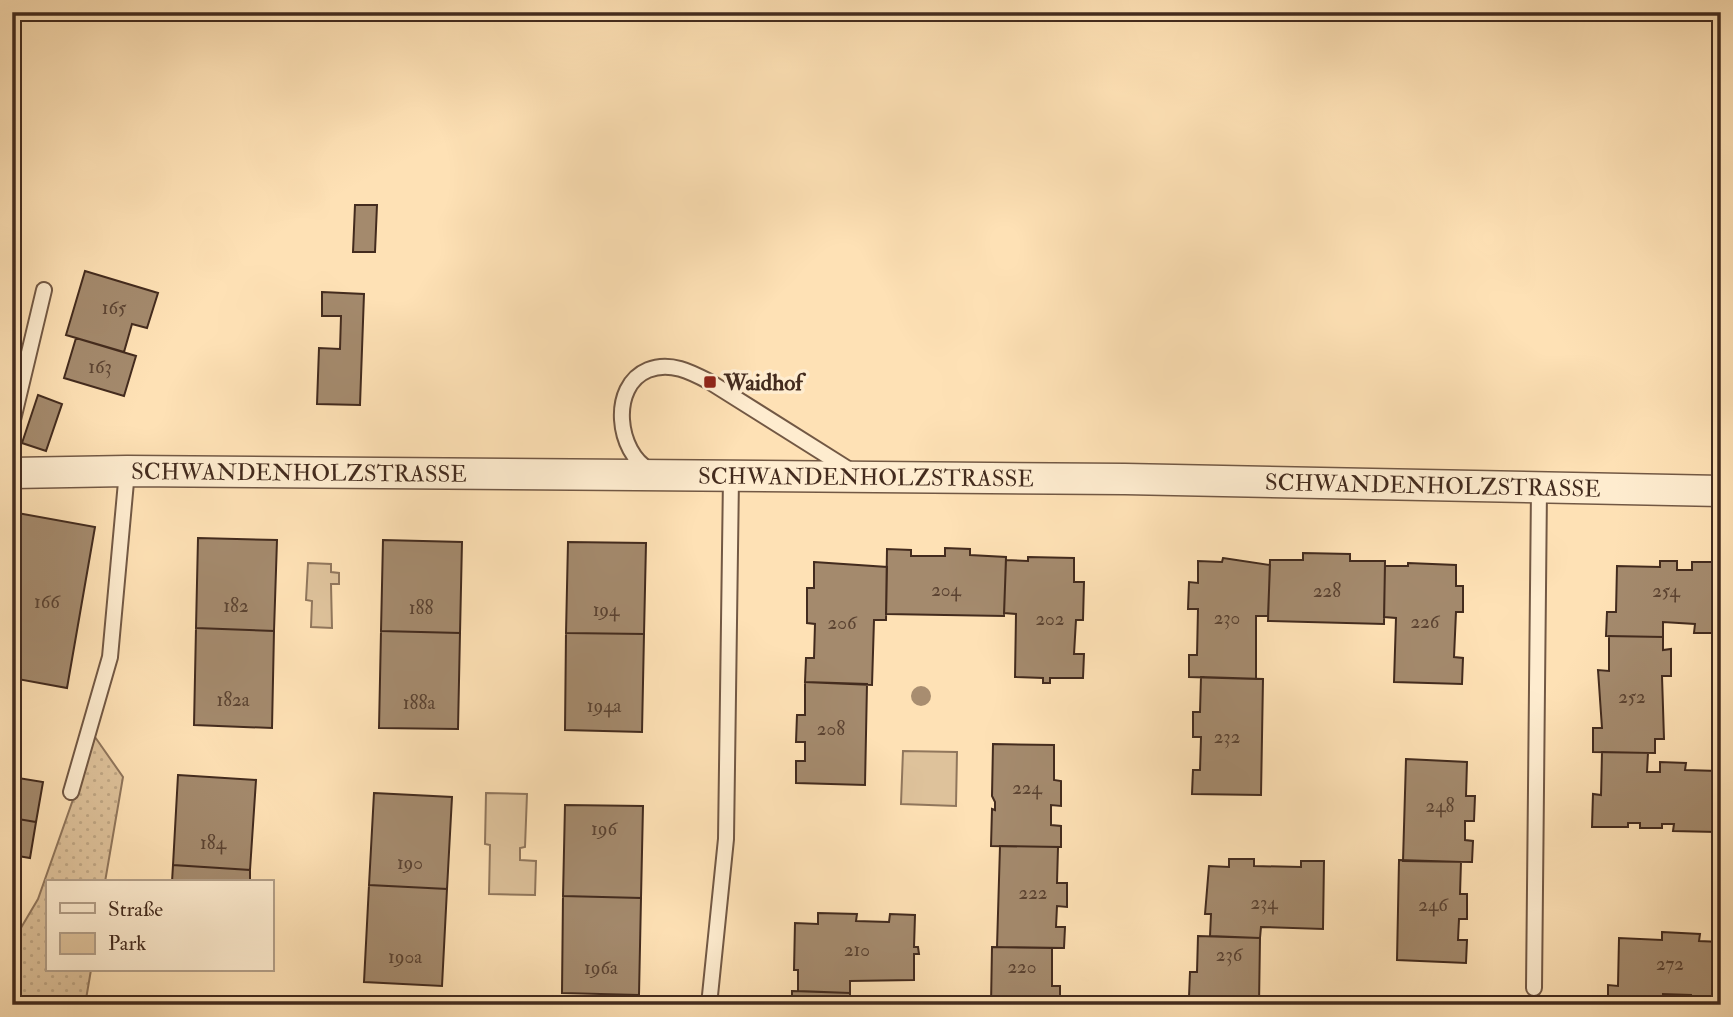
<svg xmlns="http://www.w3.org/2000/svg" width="1733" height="1017" font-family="'IM FELL Double Pica',serif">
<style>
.grass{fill:url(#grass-dots);stroke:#90765c;stroke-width:2}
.park{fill:#dec29b;stroke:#90765c;stroke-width:2}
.building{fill:#a48a6d;stroke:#432b1e;stroke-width:2}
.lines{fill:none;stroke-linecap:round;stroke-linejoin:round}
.service-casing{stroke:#725844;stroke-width:18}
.minor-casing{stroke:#725844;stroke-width:33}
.service{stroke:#feeccf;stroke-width:14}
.minor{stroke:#feeccf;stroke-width:30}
.tree{fill:#a88d70}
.poi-dot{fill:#8f2418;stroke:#feeccf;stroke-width:2.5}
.labels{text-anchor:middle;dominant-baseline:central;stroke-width:7;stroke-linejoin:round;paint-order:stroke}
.number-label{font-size:19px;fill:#5b4332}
.poi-label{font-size:23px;font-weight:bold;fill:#432b1e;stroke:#feeccf;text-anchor:start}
.street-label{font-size:23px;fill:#432b1e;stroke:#feeccf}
</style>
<defs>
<pattern id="grass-dots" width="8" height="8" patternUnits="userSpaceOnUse" patternTransform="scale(1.75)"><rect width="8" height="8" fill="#dec29b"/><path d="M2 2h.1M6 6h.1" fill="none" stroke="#c0a785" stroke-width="1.8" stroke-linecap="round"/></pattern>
</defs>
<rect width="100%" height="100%" fill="#fee1b5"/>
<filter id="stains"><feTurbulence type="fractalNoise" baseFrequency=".00286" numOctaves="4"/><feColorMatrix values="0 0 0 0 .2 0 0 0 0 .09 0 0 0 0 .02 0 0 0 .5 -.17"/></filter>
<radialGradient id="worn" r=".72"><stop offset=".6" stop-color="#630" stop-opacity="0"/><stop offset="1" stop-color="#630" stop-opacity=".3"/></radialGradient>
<path class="grass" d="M 95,737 L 123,777 L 105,882 L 47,882 L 47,970 L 91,970 L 85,1005 L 12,1005 L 12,943 L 38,899 Z"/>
<path class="park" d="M 308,563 L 331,564 L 331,572 L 339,573 L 339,584 L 331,584 L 332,628 L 311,627 L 312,601 L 306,600 Z
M 903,751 L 957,752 L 956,806 L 901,804 Z
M 486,793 L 527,794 L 525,847 L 520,848 L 520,860 L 536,861 L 535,895 L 489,894 L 490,845 L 485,844 Z"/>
<path class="building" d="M 355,205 L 377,205 L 375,252 L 353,252 Z
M 85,271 L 158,293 L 147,328 L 132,324 L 124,352 L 66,335 Z
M 322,292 L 364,294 L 360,405 L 317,404 L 319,348 L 340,349 L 341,316 L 322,316 Z
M 76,338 L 136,356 L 124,396 L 64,378 Z
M 38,395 L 62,404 L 46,451 L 22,443 Z
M 12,512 L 95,527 L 67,688 L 12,678 Z
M 198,538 L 277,540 L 274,631 L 196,628 Z
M 383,540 L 462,542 L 460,633 L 381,631 Z
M 568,542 L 646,543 L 644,634 L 566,633 Z
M 945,548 L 970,549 L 970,555 L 1006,557 L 1004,616 L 886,614 L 887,549 L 911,550 L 911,556 L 945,556 Z
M 1303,553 L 1350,554 L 1350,561 L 1385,561 L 1384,624 L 1268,621 L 1270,560 L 1303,560 Z
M 1028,557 L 1074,558 L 1074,582 L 1084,582 L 1083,620 L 1076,620 L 1074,654 L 1084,654 L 1083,678 L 1050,678 L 1050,683 L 1043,683 L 1043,678 L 1015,677 L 1016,614 L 1004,613 L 1006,560 L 1028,561 Z
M 1223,558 L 1270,565 L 1268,616 L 1256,616 L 1256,679 L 1189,677 L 1189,655 L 1197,655 L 1198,609 L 1188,609 L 1189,582 L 1198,583 L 1198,561 L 1222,562 Z
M 1660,561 L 1677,561 L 1677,570 L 1692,570 L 1692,562 L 1716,562 L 1714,633 L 1694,633 L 1695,624 L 1663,622 L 1663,637 L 1606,636 L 1607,612 L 1616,612 L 1617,566 L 1660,567 Z
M 814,562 L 887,567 L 886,620 L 874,620 L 872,685 L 805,682 L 806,658 L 814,658 L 815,624 L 807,623 L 807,588 L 814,588 Z
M 1408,563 L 1456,565 L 1456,586 L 1463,586 L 1463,612 L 1456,612 L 1454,657 L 1463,658 L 1462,684 L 1394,682 L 1396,618 L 1384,617 L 1385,566 L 1408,566 Z
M 1716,566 L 1721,566 L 1721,628 L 1714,628 Z
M 196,628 L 274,631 L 272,728 L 194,725 Z
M 381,631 L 460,633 L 458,729 L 379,728 Z
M 566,633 L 644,634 L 642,732 L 565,730 Z
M 1609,636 L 1663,637 L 1663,650 L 1671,649 L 1671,676 L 1662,676 L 1664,739 L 1655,739 L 1655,753 L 1593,752 L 1593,728 L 1602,728 L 1598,670 L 1609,671 Z
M 1201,677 L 1263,679 L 1261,795 L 1192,794 L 1193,770 L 1200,770 L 1201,737 L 1193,737 L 1193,712 L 1200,712 Z
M 805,682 L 867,684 L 865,785 L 796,783 L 796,761 L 805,761 L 805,742 L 796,742 L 797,715 L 805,715 Z
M 993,744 L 1054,745 L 1054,780 L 1061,781 L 1061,806 L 1051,805 L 1051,825 L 1061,826 L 1061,847 L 991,846 L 992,809 L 995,810 L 995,802 L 992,796 Z
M 1602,752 L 1648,753 L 1647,772 L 1660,772 L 1660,762 L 1686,763 L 1685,770 L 1718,771 L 1716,832 L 1673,831 L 1674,824 L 1662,824 L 1662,828 L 1640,828 L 1640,823 L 1628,823 L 1628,827 L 1592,827 L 1593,794 L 1601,795 Z
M 1406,759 L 1467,762 L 1466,796 L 1475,796 L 1474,821 L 1465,821 L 1465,840 L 1473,841 L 1472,862 L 1403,861 Z
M 178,775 L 256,780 L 250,870 L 173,865 Z
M 12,777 L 43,782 L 36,822 L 12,818 Z
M 374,793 L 452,797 L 447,889 L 369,885 Z
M 565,805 L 643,806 L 641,898 L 563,896 Z
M 12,818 L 36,822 L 30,858 L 12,855 Z
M 1000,846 L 1058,847 L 1057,883 L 1067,883 L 1067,907 L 1057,906 L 1056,927 L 1065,927 L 1064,948 L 997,947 Z
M 1229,859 L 1254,859 L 1254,866 L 1301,867 L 1301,861 L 1324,861 L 1323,929 L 1261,927 L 1260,938 L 1210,936 L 1211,914 L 1205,914 L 1209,866 L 1229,867 Z
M 1399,860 L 1461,862 L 1460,894 L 1467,894 L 1467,919 L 1459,919 L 1458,940 L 1467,940 L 1466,963 L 1397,960 Z
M 173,865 L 250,870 L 250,882 L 172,882 Z
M 369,885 L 447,889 L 442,986 L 364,982 Z
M 563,896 L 641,898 L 639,995 L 562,993 Z
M 818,913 L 857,914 L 856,921 L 889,922 L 890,914 L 915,915 L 914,947 L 918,947 L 919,954 L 914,954 L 914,980 L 850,981 L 850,993 L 798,991 L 798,970 L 794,970 L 795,923 L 818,924 Z
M 1662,932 L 1700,934 L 1699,941 L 1721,942 L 1721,1005 L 1691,1004 L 1691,995 L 1663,994 L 1663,1005 L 1608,1005 L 1608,985 L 1618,986 L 1619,938 L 1662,940 Z
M 1198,936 L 1260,938 L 1259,1005 L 1198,1005 L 1198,997 L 1189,997 L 1190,972 L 1197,972 Z
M 992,947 L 1052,948 L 1052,986 L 1060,986 L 1060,1005 L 991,1005 Z
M 792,991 L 850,993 L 850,1005 L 792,1005 Z"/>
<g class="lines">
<g class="service-casing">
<path id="service" d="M 12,424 L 44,290
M 650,470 C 617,453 609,386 648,370 C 670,361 691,372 710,382 L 853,472
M 71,792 L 110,657 L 127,471
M 1534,988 L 1539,489
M 709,1005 L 726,839 L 731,478"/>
</g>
<g class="minor-casing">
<g id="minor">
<path id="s1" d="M 12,473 L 127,471 L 1125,479 L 1721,491"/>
</g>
</g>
<use href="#service" class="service"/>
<use href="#minor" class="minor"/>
</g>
<circle class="tree" cx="921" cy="696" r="10"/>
<rect class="poi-dot" x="703" y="375" width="14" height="14" rx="3.5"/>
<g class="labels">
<g class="number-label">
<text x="114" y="308">165</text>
<text x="100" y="367">163</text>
<text x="946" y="590">204</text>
<text x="1327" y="591">228</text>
<text x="1666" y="591">254</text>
<text x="47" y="602">166</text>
<text x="236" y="606">182</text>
<text x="421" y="608">188</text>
<text x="606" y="610">194</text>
<text x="1227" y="618">230</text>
<text x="1050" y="619">202</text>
<text x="1425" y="622">226</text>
<text x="842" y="623">206</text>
<text x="1632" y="697">252</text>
<text x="233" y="700">182a</text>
<text x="419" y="703">188a</text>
<text x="604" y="706">194a</text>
<text x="831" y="729">208</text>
<text x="1227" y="737">232</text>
<text x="1027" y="788">224</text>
<text x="1440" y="806">248</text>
<text x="604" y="829">196</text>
<text x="213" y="843">184</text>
<text x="410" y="863">190</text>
<text x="1033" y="893">222</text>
<text x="1264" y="903">234</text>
<text x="1433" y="905">246</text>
<text x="857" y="950">210</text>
<text x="1229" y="955">236</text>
<text x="405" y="957">190a</text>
<text x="1670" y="964">272</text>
<text x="1022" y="967">220</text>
<text x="601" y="968">196a</text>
</g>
<g class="poi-label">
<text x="724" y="382">Waidhof</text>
</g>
<g class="street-label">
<text stroke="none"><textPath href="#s1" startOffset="287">SCHWANDENHOLZSTRASSE</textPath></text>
<text stroke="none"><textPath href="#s1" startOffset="854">SCHWANDENHOLZSTRASSE</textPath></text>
<text stroke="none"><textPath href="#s1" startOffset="1421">SCHWANDENHOLZSTRASSE</textPath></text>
</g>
</g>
<rect width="1733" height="1017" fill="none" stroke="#fee1b5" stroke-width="42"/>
<rect x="14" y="14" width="1705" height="989" fill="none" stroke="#432b1e" stroke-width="3.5"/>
<rect x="21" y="21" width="1691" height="975" fill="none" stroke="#432b1e" stroke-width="2"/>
<rect x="46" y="880" width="228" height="91" fill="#feeccf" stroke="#b39f88" stroke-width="2"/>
<rect x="60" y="903" width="35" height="10" fill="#feeccf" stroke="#b39f88" stroke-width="2"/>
<text x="108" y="916" font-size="21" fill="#432b1e">Straße</text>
<rect x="60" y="933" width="35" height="21" fill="#dec29b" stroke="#b39f88" stroke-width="2"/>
<text x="108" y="950" font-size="21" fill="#432b1e">Park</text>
<rect width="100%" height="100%" filter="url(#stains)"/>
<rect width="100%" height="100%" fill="url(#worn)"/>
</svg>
